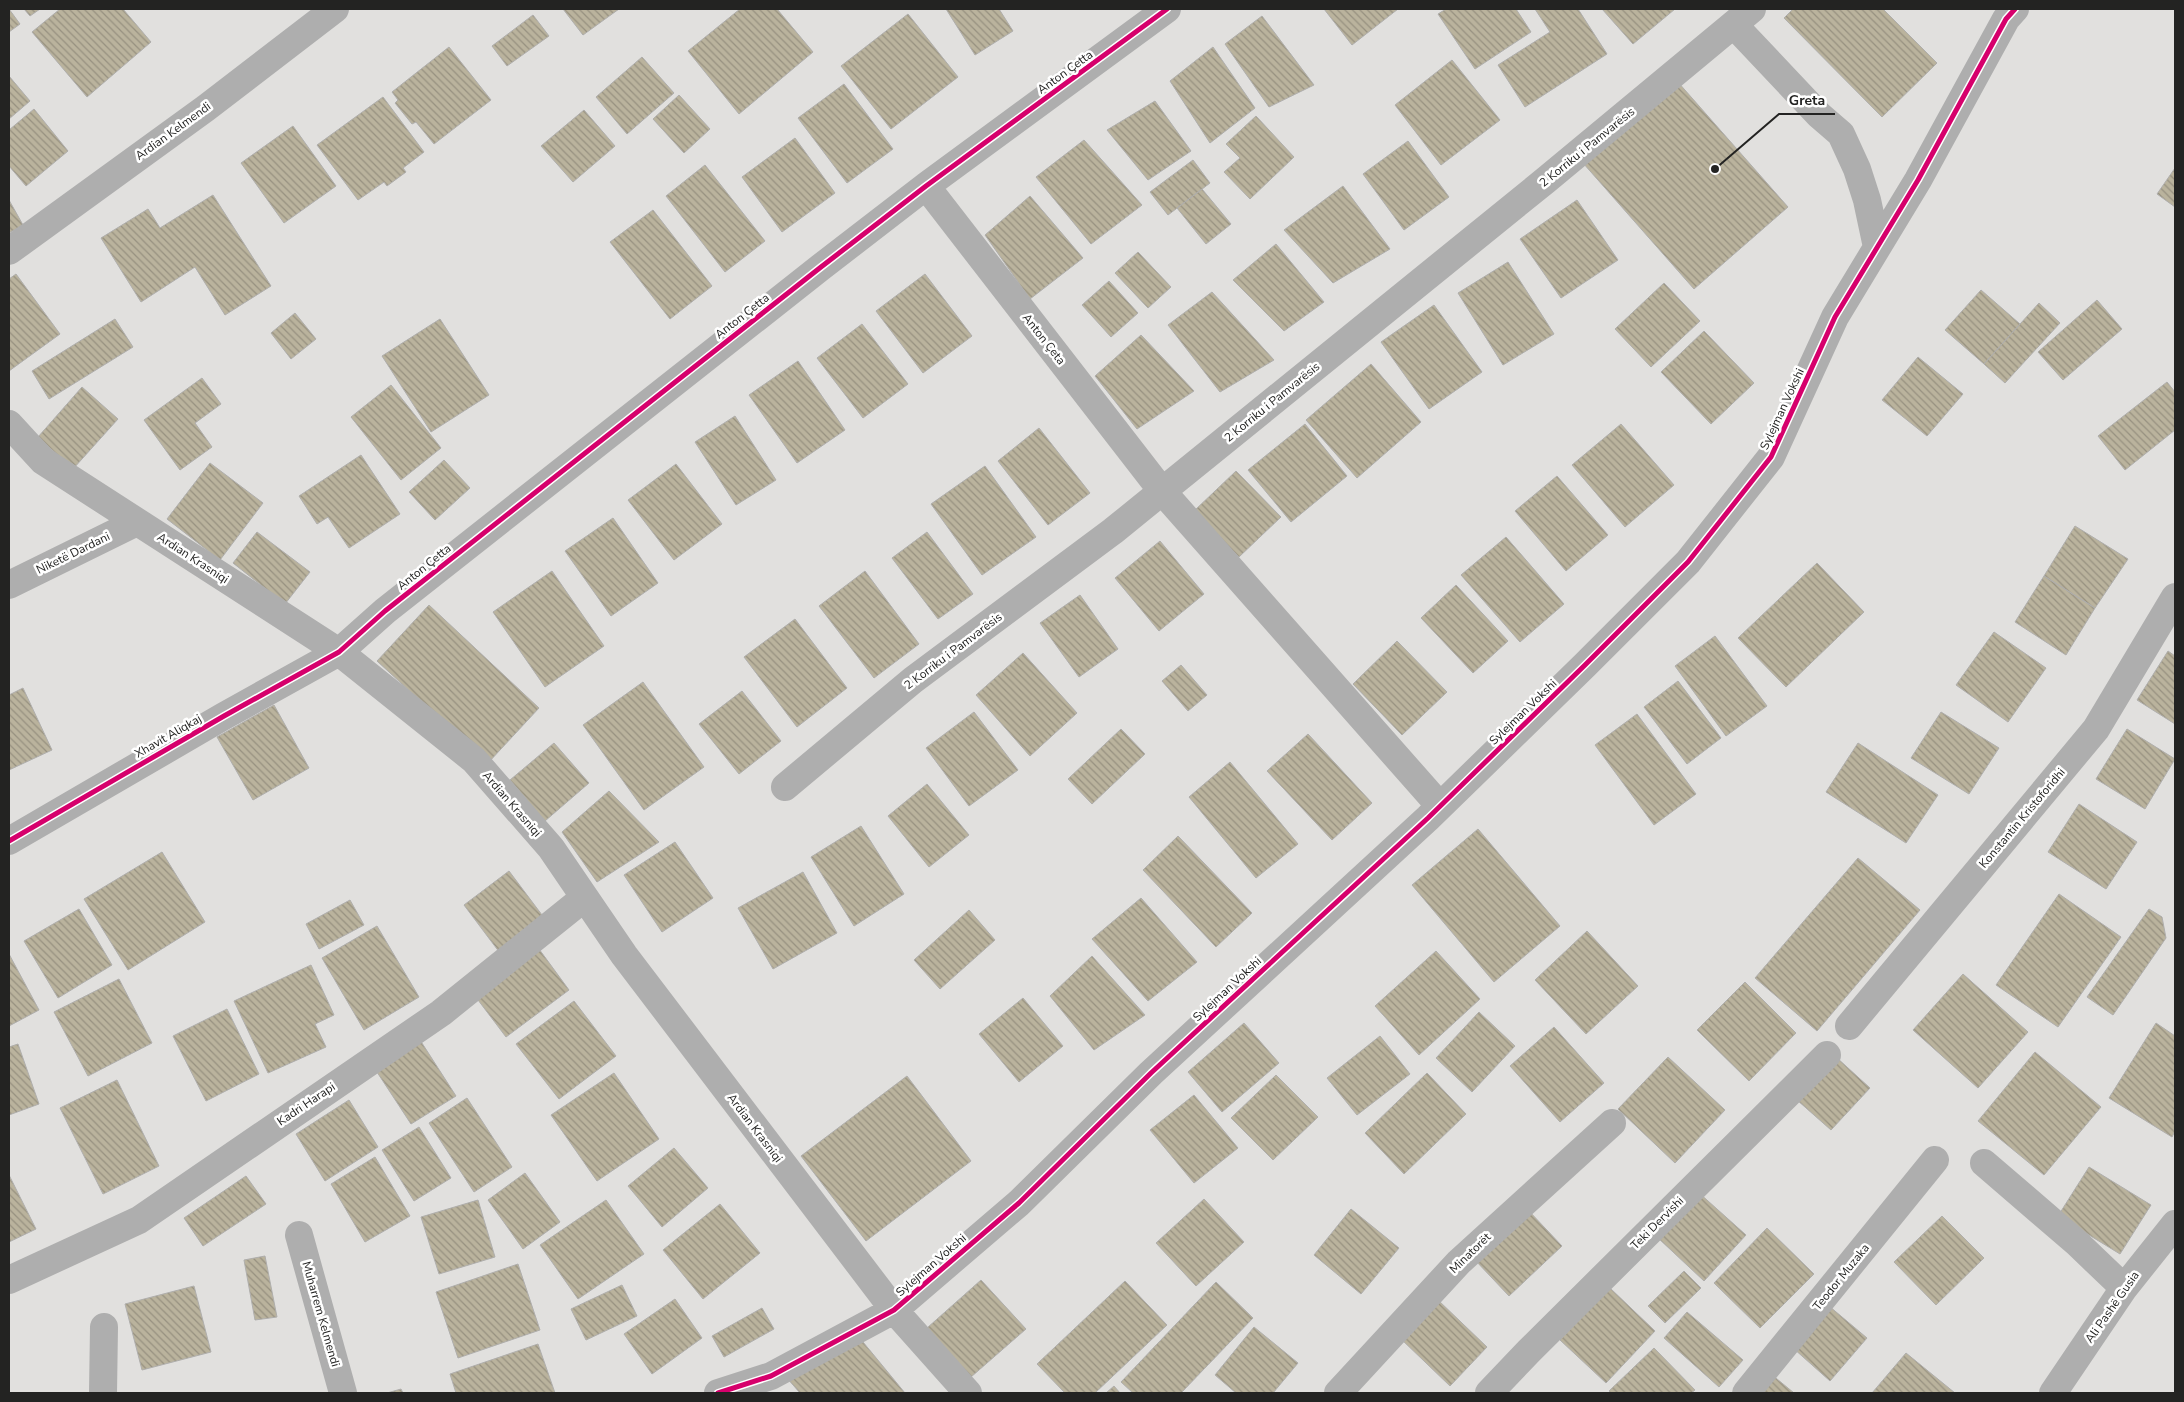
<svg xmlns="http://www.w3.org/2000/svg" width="2184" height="1402" font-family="'Nunito Sans',sans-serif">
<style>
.building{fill:url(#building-back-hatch);stroke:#afaeac}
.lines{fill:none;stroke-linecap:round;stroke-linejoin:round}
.minor{stroke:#aeaeae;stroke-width:28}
.cycleway-casing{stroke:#fff;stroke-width:8}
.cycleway{stroke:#d6006c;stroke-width:5}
.labels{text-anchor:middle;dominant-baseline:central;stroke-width:5;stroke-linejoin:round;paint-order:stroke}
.street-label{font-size:12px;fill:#232322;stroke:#fff}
.leader{fill:none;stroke:#232322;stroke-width:2}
.callout-dot{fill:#232322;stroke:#fff;stroke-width:2}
.callout-label{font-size:14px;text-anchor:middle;font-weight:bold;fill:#232322;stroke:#fff;stroke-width:5;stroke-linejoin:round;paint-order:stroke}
</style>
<defs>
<pattern id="building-back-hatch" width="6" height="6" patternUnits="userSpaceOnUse" patternTransform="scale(1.25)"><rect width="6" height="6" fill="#bab39d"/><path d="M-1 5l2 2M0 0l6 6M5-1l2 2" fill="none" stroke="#979180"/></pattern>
</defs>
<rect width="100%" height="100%" fill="#e1e0de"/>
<path class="building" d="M 9,9 L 20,24 L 9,32 Z
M 24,9 L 40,9 L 30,16 Z
M 60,9 L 123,9 L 151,42 L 87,97 L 32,32 Z
M 563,9 L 619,9 L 583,35 Z
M 740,9 L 777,9 L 813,52 L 739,114 L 688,51 Z
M 946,9 L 999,9 L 1013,31 L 975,55 Z
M 1324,9 L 1398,9 L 1352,45 Z
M 1446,9 L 1516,9 L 1531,32 L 1475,69 L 1438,14 Z
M 1535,9 L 1578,9 L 1607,54 L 1525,107 L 1498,65 L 1550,32 Z
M 1602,9 L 1675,9 L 1633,44 Z
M 1793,9 L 1883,9 L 1937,63 L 1882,117 L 1784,18 Z
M 908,14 L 958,77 L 891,129 L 841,66 Z
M 533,15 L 549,36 L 507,66 L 492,46 Z
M 1262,16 L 1314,85 L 1269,107 L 1225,44 Z
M 449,47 L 491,100 L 434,144 L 416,122 L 412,124 L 395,103 L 398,100 L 392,92 Z
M 1213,47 L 1255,108 L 1210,143 L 1170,81 Z
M 642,57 L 674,93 L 627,134 L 596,97 Z
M 1452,60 L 1500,120 L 1441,165 L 1395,105 Z
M 9,76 L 30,101 L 9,119 Z
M 1677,81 L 1788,207 L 1694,289 L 1583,163 Z
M 844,84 L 893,149 L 847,183 L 798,118 Z
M 679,95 L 710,129 L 684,153 L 653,119 Z
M 383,97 L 424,152 L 403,168 L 406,172 L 387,186 L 384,182 L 358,200 L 317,145 Z
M 1155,101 L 1191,151 L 1148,180 L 1107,130 Z
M 34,109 L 68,151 L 26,186 L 9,166 L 9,130 Z
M 584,110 L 615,146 L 573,182 L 541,146 Z
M 1256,116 L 1294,157 L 1250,199 L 1224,172 L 1240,158 L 1226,144 Z
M 293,126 L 336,186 L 284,223 L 241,163 Z
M 795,138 L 835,193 L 782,232 L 742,177 Z
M 1084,140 L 1142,205 L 1091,244 L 1036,177 Z
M 1408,141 L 1449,197 L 1404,230 L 1363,174 Z
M 1193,160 L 1210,183 L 1168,215 L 1150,192 Z
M 705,165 L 765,241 L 725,272 L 666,196 Z
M 2175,168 L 2175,207 L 2157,194 Z
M 1343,186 L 1390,249 L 1333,283 L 1284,230 Z
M 1202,189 L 1231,224 L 1206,244 L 1177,208 Z
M 213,195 L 271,286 L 225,315 L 195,267 L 141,302 L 101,238 L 148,209 L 160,228 Z
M 1030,196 L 1083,258 L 1030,299 L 985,235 Z
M 9,200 L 23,225 L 9,233 Z
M 1577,200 L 1618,260 L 1561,298 L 1520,239 Z
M 653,210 L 712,286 L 670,319 L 610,242 Z
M 1276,244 L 1324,302 L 1284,331 L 1233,280 Z
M 1138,252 L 1171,287 L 1148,308 L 1115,273 Z
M 1508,262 L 1554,334 L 1503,365 L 1458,293 Z
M 16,274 L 60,334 L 9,371 L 9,279 Z
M 925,274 L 972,336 L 923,373 L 876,311 Z
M 1109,281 L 1138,313 L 1111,337 L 1082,305 Z
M 1664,283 L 1700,321 L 1651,367 L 1615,329 Z
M 1981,290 L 2020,324 L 1984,364 L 1945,330 Z
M 1212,292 L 1274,360 L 1220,392 L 1168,325 Z
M 2097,300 L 2122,329 L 2063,380 L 2038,352 Z
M 2039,303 L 2060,323 L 2005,383 L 1984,364 Z
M 1434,305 L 1482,372 L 1429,409 L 1381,342 Z
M 295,313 L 316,339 L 291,359 L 271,333 Z
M 115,319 L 133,347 L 49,399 L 32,371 Z
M 440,319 L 489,395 L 431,432 L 382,356 Z
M 862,324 L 908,384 L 863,418 L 817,358 Z
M 1704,331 L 1754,383 L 1711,424 L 1661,372 Z
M 1141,335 L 1194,391 L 1137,429 L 1095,376 Z
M 1918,357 L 1963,394 L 1927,436 L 1882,400 Z
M 798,361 L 845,430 L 797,463 L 749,395 Z
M 1371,364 L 1421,422 L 1357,478 L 1306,420 Z
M 202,378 L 221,404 L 195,423 L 212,447 L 180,470 L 144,420 Z
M 2167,382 L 2175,392 L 2175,430 L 2125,470 L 2098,436 Z
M 391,385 L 441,448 L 401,480 L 351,417 Z
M 82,387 L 118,419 L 73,469 L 38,437 Z
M 735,416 L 776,480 L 736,505 L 695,442 Z
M 1305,424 L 1347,476 L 1291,522 L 1248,470 Z
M 1621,424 L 1674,485 L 1625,527 L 1572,465 Z
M 1039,428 L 1090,493 L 1048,525 L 998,461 Z
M 361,455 L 400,514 L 349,548 L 328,517 L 317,524 L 299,496 Z
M 444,460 L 470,488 L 435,520 L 409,492 Z
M 210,463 L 263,503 L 220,560 L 167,519 Z
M 676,464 L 722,524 L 674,560 L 628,500 Z
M 985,466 L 1036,537 L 982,575 L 931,504 Z
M 1236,471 L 1281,517 L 1239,557 L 1194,511 Z
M 1557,476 L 1608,535 L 1566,571 L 1515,511 Z
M 613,518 L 658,583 L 611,616 L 565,551 Z
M 2075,526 L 2128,559 L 2095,608 L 2044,576 Z
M 257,532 L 310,572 L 285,604 L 233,563 Z
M 927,532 L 973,594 L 938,619 L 892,558 Z
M 1506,537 L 1564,604 L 1520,642 L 1461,575 Z
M 1160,541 L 1204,594 L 1159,631 L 1115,578 Z
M 1817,563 L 1864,612 L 1786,687 L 1738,638 Z
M 552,571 L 604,646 L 545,687 L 493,612 Z
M 865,571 L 919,644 L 874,678 L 819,606 Z
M 2044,576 L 2095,608 L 2066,655 L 2015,622 Z
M 1456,585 L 1508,641 L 1473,673 L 1421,618 Z
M 1080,595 L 1118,649 L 1079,677 L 1040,623 Z
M 429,605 L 539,708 L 488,763 L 377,661 Z
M 795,619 L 847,688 L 797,727 L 744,657 Z
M 1994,632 L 2046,668 L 2008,722 L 1956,685 Z
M 1715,636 L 1767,706 L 1726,736 L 1675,666 Z
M 1397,641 L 1447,692 L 1402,735 L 1353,684 Z
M 2168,651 L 2175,656 L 2175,724 L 2137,700 Z
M 1023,653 L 1077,713 L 1030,756 L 976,695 Z
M 1181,665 L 1207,695 L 1188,711 L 1162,681 Z
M 1678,681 L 1721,738 L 1687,764 L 1644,707 Z
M 643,682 L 704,767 L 644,810 L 583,725 Z
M 23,688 L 52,750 L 9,770 L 9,695 Z
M 742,691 L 781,741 L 739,774 L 699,724 Z
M 274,705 L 309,768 L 253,800 L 217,737 Z
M 974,712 L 1018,770 L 969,806 L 926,748 Z
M 1941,712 L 1999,748 L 1969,794 L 1911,758 Z
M 1637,714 L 1696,794 L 1654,825 L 1595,745 Z
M 1121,729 L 1145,754 L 1092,804 L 1068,779 Z
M 2127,729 L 2175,759 L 2145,809 L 2096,779 Z
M 1308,734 L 1372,803 L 1332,840 L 1267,771 Z
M 554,743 L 589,783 L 545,821 L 510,780 Z
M 1858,743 L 1938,795 L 1906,843 L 1826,792 Z
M 1230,762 L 1298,844 L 1256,878 L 1189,797 Z
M 927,784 L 969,835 L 929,867 L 888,816 Z
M 609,791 L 659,842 L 597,882 L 562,832 Z
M 2079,804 L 2137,842 L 2106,889 L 2048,852 Z
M 861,826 L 904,894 L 854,926 L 811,857 Z
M 1478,829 L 1560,926 L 1494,982 L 1412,885 Z
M 1178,836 L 1252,913 L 1216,947 L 1143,870 Z
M 675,842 L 713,898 L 662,932 L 624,875 Z
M 162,852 L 205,922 L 128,970 L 84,899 Z
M 1858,858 L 1920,910 L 1817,1031 L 1755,978 Z
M 509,871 L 545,919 L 500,953 L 464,905 Z
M 803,872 L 837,933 L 773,969 L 738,908 Z
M 2059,894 L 2121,937 L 2058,1027 L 1996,985 Z
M 1141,898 L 1197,962 L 1148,1001 L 1092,939 Z
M 350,900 L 364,925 L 319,949 L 306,924 Z
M 79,909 L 112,965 L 58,998 L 24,941 Z
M 2149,909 L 2162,917 L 2166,938 L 2113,1015 L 2087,997 Z
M 969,910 L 995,940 L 940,989 L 914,960 Z
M 377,926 L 419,997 L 364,1030 L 322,958 Z
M 1587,931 L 1638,986 L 1586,1034 L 1535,980 Z
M 539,949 L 569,990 L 506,1037 L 475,996 Z
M 1436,951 L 1480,999 L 1419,1055 L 1375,1006 Z
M 9,954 L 39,1010 L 9,1026 Z
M 1092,956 L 1145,1015 L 1094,1050 L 1050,996 Z
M 311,965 L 334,1015 L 315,1024 L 326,1047 L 268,1073 L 234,1001 Z
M 1963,974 L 2028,1032 L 1978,1088 L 1913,1030 Z
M 119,979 L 152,1043 L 88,1076 L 54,1012 Z
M 1745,982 L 1796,1033 L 1749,1081 L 1697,1030 Z
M 1023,998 L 1063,1046 L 1019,1082 L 979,1034 Z
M 574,1001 L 616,1056 L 559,1099 L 516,1044 Z
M 227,1009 L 259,1074 L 206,1101 L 173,1036 Z
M 1479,1012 L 1515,1046 L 1472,1092 L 1436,1058 Z
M 1244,1023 L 1279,1063 L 1222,1112 L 1188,1072 Z
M 2156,1023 L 2175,1036 L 2175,1131 L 2172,1137 L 2109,1098 Z
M 1554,1027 L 1604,1083 L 1560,1122 L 1510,1066 Z
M 1380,1036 L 1410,1074 L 1357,1115 L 1327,1078 Z
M 420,1040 L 456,1096 L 411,1124 L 375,1069 Z
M 18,1044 L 39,1104 L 9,1115 L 9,1047 Z
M 2035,1052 L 2101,1107 L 2044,1175 L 1978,1121 Z
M 1668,1057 L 1725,1110 L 1675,1163 L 1618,1109 Z
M 1836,1057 L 1870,1088 L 1831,1130 L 1797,1100 Z
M 614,1073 L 659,1139 L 597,1181 L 551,1115 Z
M 1427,1073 L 1466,1114 L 1404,1174 L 1365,1133 Z
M 1276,1075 L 1318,1117 L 1273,1160 L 1231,1118 Z
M 907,1076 L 971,1161 L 866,1241 L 801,1156 Z
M 117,1080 L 159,1166 L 103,1194 L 60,1108 Z
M 1194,1095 L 1238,1148 L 1194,1183 L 1150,1130 Z
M 467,1098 L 512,1167 L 474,1192 L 429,1123 Z
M 349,1100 L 378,1147 L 325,1181 L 296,1134 Z
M 419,1127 L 451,1178 L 414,1201 L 382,1150 Z
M 674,1148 L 708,1188 L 662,1227 L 628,1186 Z
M 375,1157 L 410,1216 L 365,1242 L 331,1184 Z
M 2089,1167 L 2151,1205 L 2120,1254 L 2058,1216 Z
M 525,1173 L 560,1222 L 523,1249 L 488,1200 Z
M 9,1175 L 36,1229 L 9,1242 Z
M 246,1176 L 266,1204 L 203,1246 L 184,1218 Z
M 1698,1192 L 1746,1235 L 1704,1281 L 1657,1237 Z
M 1204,1199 L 1244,1242 L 1196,1286 L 1156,1243 Z
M 478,1200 L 495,1257 L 439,1274 L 421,1217 Z
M 606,1200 L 644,1254 L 578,1299 L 540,1245 Z
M 720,1204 L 760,1253 L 703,1299 L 663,1250 Z
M 1351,1209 L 1399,1248 L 1361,1294 L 1314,1255 Z
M 1528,1210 L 1562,1246 L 1509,1296 L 1475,1260 Z
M 1942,1216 L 1984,1258 L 1936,1305 L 1894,1262 Z
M 1767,1228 L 1814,1274 L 1760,1328 L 1714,1283 Z
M 265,1256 L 277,1317 L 255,1320 L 244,1260 Z
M 518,1264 L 540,1330 L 458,1358 L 436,1292 Z
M 1684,1271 L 1701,1288 L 1665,1323 L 1648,1306 Z
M 981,1280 L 1026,1329 L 971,1377 L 927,1328 Z
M 1125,1281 L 1167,1325 L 1095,1393 L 1065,1393 L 1037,1364 Z
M 1216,1282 L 1253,1318 L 1181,1393 L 1133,1393 L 1121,1382 Z
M 622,1285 L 637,1316 L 586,1340 L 571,1309 Z
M 194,1286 L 211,1352 L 142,1370 L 125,1304 Z
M 1610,1288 L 1655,1331 L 1606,1383 L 1560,1340 Z
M 675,1299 L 702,1338 L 652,1374 L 624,1334 Z
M 1438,1300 L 1487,1347 L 1450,1386 L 1400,1338 Z
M 1829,1306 L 1867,1338 L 1830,1381 L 1793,1348 Z
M 762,1308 L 774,1329 L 724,1357 L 712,1336 Z
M 1687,1312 L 1743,1360 L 1719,1387 L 1664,1338 Z
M 1254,1327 L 1298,1363 L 1273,1393 L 1236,1393 L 1215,1375 Z
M 863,1342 L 905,1393 L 800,1393 L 787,1378 Z
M 538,1344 L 555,1393 L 456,1393 L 450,1374 Z
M 1654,1348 L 1695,1390 L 1691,1393 L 1611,1393 L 1609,1391 Z
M 1906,1353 L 1955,1393 L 1872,1393 Z
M 1771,1374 L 1794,1393 L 1754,1393 Z
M 1114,1386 L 1120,1393 L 1106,1393 Z
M 401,1389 L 403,1393 L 387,1393 Z"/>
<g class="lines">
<path class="minor" d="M 1734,25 L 1819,115 L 1841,134 L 1857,169 L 1867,200 L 1877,247
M 926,186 L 1162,491 L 1440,806
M 9,251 L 206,108 L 335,9
M 9,424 L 43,461 L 339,652 L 474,760 L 551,848 L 624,955 L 894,1310 L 968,1393
M 9,585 L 137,522
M 785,787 L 913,680 L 1113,531 L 1546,180 L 1752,9
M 9,841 L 224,716 L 339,652 L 385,611 L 821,267 L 926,186 L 1167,9
M 1849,1026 L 2096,729 L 2175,597
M 1984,1163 L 2077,1243 L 2124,1288
M 299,1235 L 343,1393
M 9,1280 L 139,1220 L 441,1013 L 584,898
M 103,1393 L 104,1327
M 718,1393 L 771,1376 L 894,1310 L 1019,1203 L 1151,1073 L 1428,818 L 1585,665 L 1688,562 L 1771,457 L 1835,317 L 1918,180 L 2006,19 L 2015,9
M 1338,1393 L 1459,1262 L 1612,1123
M 1489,1393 L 1529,1351 L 1827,1055
M 1746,1393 L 1935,1160
M 2053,1393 L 2124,1288 L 2175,1224"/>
<g class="cycleway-casing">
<path id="cycleway" d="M 9,841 L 224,716 L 339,652 L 385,611 L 821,267 L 926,186 L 1167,9
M 718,1393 L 771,1376 L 894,1310 L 1019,1203 L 1151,1073 L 1428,818 L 1585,665 L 1688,562 L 1771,457 L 1835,317 L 1918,180 L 2006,19 L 2015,9"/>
</g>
<use href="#cycleway" class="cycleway"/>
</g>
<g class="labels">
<g class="street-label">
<text transform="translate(1065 72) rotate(-36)">Anton Çetta</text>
<text transform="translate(173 131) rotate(-36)">Ardian Kelmendi</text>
<text transform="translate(1587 147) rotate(-39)">2 Korriku i Pamvarësis</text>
<text transform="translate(742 316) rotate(-38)">Anton Çetta</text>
<text transform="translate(1044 339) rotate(52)">Anton Çeta</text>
<text transform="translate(1272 402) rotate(-39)">2 Korriku i Pamvarësis</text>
<text transform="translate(1782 409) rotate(-65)">Sylejman Vokshi</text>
<text transform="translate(73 553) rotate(-26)">Niketë Dardani</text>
<text transform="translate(193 558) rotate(33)">Ardian Krasniqi</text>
<text transform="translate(424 567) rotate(-39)">Anton Çetta</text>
<text transform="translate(953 651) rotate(-37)">2 Korriku i Pamvarësis</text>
<text transform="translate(1523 712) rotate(-44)">Sylejman Vokshi</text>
<text transform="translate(168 736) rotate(-30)">Xhavit Aliqkaj</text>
<text transform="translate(512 804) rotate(49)">Ardian Krasniqi</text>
<text transform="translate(2022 818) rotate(-50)">Konstantin Kristoforidhi</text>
<text transform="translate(1227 989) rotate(-43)">Sylejman Vokshi</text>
<text transform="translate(306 1104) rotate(-34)">Kadri Harapi</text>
<text transform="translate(755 1128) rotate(53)">Ardian Krasniqi</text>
<text transform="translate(1657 1223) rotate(-45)">Teki Dervishi</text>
<text transform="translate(1470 1253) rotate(-44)">Minatorët</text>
<text transform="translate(931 1265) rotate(-41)">Sylejman Vokshi</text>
<text transform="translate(1841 1277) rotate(-51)">Teodor Muzaka</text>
<text transform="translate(2112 1307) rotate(-55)">Ali Pashë Gusia</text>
<text transform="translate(321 1314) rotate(74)">Muharrem Kelmendi</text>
</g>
</g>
<path class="leader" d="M1715 169L1779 114H1835"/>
<circle class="callout-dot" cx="1715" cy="169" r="5"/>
<g class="callout-label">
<text x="1807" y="105">Greta</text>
</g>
<rect width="2184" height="1402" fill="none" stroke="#232322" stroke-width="20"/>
</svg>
